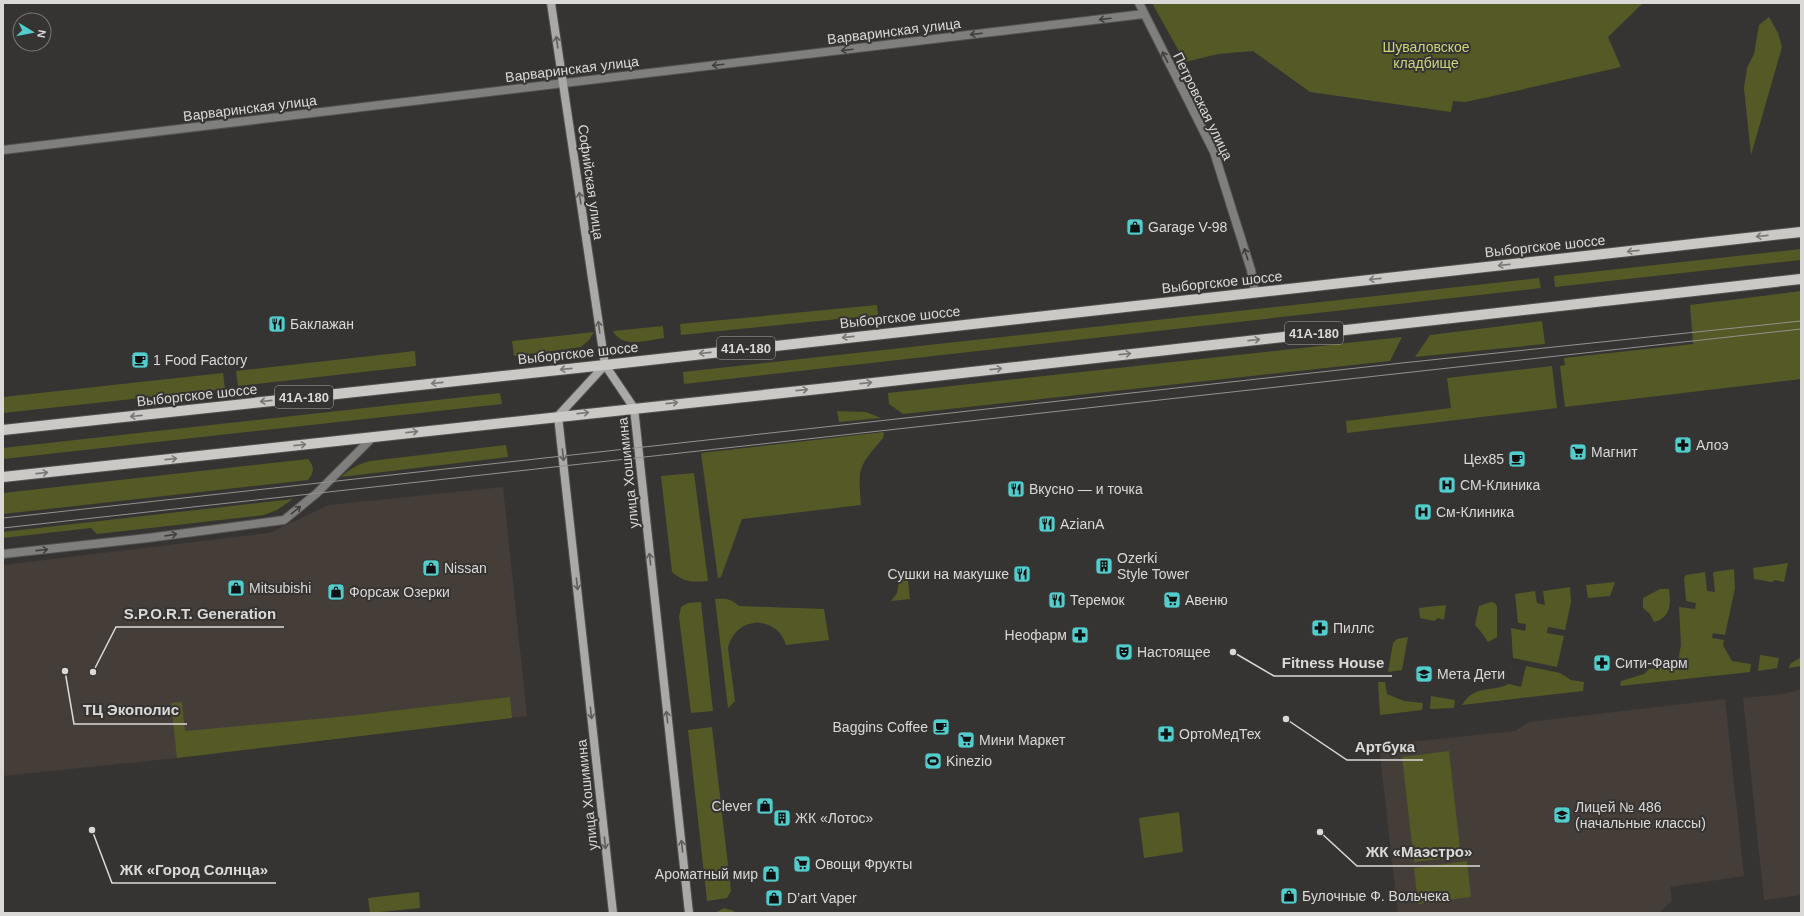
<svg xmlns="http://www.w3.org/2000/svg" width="1804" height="916" font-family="Arial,sans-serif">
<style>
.built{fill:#453d38}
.green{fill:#545926}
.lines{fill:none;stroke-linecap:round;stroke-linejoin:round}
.street-casing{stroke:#545250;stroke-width:10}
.secondary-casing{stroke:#545250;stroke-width:10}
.primary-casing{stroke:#545250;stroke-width:12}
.street{stroke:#7f7f7e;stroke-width:8}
.secondary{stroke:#a9a9a7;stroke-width:8}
.primary{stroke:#cac9c6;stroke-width:10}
.tram{stroke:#939190;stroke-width:1}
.oneway{stroke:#413f3d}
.oneway2{stroke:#5e5d5b}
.oneway3{stroke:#797775}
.labels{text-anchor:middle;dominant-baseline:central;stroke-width:4;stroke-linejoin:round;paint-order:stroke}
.shield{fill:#363432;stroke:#aaa8a6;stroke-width:1}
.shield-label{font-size:13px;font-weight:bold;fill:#dbd9d8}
.street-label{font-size:14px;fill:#dbd9d8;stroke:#363432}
.park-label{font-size:14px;fill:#ccd57b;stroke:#363432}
.poi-label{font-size:14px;fill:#dbd9d8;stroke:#363432;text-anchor:start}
.leader{fill:none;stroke:#dbd9d8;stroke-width:1.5}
.callout-dot{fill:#dbd9d8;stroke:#363432;stroke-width:1.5}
.callout-label{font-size:15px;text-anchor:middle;font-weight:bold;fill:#dbd9d8;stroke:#363432;stroke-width:4;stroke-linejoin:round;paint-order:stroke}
</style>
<rect width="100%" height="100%" fill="#363432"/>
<path class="built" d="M 503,487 L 527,716 L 177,758 L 3,776 L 3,565 L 269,533 L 329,505 Z
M 1801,689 L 1801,895 L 1764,900 L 1743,698 L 1784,694 Z
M 1725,699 L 1744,876 L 1670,887 L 1672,901 L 1660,912 L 1648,913 L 1398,913 L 1380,755 L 1390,744 L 1515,731 L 1529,722 Z"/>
<path class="green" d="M 1152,3 L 1643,3 L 1608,37 L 1621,67 L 1498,95 L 1465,102 L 1453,101 L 1451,112 L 1310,92 L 1253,51 L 1218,54 L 1185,62 Z
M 1769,17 L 1778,33 L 1782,47 L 1751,155 L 1744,88 L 1747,68 L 1754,54 L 1759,25 Z
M 1801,249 L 1801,260 L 1555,287 L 1554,276 Z
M 1539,278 L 1541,288 L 684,384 L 683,372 Z
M 1801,291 L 1801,379 L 1565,407 L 1560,366 L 1565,365 L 1564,358 L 1693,344 L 1690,305 Z
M 877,305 L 878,315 L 681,335 L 680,324 Z
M 1542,321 L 1545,344 L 1415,357 L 1430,335 Z
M 663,326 L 664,338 C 648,340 622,349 613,331 Z
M 594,332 L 589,340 L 581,347 L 514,356 L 512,341 Z
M 1402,337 L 1390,361 L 903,414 L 889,404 L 888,393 Z
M 415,351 L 416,366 L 238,386 L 236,371 Z
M 1552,366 L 1557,408 L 1347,433 L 1346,421 L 1451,408 L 1447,378 Z
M 223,373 L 225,389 L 3,413 L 3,397 Z
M 500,393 L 502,404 L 3,459 L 3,448 Z
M 837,411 L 866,412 L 881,418 L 839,422 Z
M 884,432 L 883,438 C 858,468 858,466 861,505 L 742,519 L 721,577 L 718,578 L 701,453 Z
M 506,445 L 508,457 L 341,477 C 350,469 358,464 370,461 Z
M 308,459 C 315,467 314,473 308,480 L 3,514 L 3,493 Z
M 694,473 L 708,581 C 692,582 685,583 672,572 L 661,476 Z
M 293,499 L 277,510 L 264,515 L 97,534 L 91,528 L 3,538 L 3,532 Z
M 1788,563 L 1784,582 L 1775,580 L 1772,582 L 1754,579 L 1753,568 Z
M 1734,569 L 1735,588 L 1725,635 L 1713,633 L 1712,638 L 1724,640 L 1723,645 L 1732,661 L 1751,664 L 1750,672 L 1620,686 L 1621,681 L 1644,674 L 1649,669 L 1668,666 L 1678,661 L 1681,645 L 1679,607 L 1695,609 L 1696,603 L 1686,601 L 1684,578 L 1686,575 L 1705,572 L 1707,591 L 1715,592 L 1713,572 Z
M 907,573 L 910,599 L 891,601 L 897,593 L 900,574 Z
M 1615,582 L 1610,596 L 1588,598 L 1586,585 Z
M 1570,587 L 1571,602 L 1565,630 L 1548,627 L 1547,633 L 1564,636 L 1557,667 L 1513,658 L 1511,628 L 1525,631 L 1526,624 L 1518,623 L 1515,594 L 1535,591 L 1537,603 L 1545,605 L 1543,591 Z
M 1660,589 L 1669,589 C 1671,603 1671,618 1654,622 L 1650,614 L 1643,608 L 1643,598 Z
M 715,599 C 725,598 732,599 739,606 L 824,609 L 829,640 L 786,645 C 777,614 735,616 728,648 L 735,701 L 728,708 Z
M 701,602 L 713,711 L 691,713 L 679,617 L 681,607 L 688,603 Z
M 1491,602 L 1495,603 L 1497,607 L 1497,637 L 1488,642 L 1481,632 L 1475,625 L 1479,606 Z
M 1446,605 L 1444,620 L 1438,618 L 1434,621 L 1420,618 L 1419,608 Z
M 1408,637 L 1402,670 L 1388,672 L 1393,643 L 1397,639 Z
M 1760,655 L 1779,658 L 1777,668 L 1758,671 Z
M 1801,657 L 1801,666 L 1789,668 L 1790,664 Z
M 1526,666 L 1560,673 L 1571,680 L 1584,682 L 1583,691 L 1462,705 C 1475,684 1489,693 1509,684 L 1521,687 Z
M 1378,682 L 1385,682 L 1387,694 L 1404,701 L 1423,703 L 1422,710 L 1380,715 Z
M 1431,696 L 1455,700 L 1454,708 L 1430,709 Z
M 510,697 L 512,718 L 177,758 L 171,703 L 182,702 L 185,731 L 349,716 Z
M 712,727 L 731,891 L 727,898 L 707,901 L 688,730 Z
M 1449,751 L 1461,857 L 1414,862 L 1402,757 Z
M 1179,812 L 1183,852 L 1144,858 L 1139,818 Z
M 1467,861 L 1471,897 L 1418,904 L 1414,868 Z
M 419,892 L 420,908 L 370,913 L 368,898 Z
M 724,908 L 734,911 L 734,913 L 715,913 Z"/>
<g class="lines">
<g class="street-casing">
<path id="street" d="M 1139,3 L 1214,152 L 1251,270 L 1255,292
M 3,150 L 1144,14
M 3,554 L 148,538 L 284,520 L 317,493 L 373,437"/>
</g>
<g class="secondary-casing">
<path id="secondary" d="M 551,3 L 605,365 L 634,408 L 689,913
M 605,365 L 558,416 L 613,913"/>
</g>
<g class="primary-casing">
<path id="primary" d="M 3,430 L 605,365 L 1801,232
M 3,477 L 828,388 L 1801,279"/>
</g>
<use href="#street" class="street"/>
<use href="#secondary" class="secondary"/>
<use href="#primary" class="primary"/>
<path class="tram" d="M 3,518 L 1402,363 L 1801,321
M 3,528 L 1801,329"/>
</g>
<defs><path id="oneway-shaft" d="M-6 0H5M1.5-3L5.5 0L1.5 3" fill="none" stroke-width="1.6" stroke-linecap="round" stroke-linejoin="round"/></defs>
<g class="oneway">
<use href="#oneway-shaft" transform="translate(1105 19) rotate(173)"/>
<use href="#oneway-shaft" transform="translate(976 34) rotate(173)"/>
<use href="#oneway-shaft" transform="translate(847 50) rotate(173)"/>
<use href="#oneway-shaft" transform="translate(1165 57) rotate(-117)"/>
<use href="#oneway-shaft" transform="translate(718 65) rotate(173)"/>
<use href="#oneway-shaft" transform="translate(1246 254) rotate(-108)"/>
<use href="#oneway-shaft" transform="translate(296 510) rotate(-39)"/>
<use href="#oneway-shaft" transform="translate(171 535) rotate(-8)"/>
<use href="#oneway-shaft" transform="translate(42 550) rotate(-6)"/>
</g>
<g class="oneway2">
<use href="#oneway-shaft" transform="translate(557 42) rotate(-98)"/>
<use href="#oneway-shaft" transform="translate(580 198) rotate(-98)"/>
<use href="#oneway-shaft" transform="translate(599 327) rotate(-98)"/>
<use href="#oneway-shaft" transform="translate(563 455) rotate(84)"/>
<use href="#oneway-shaft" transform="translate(650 559) rotate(-96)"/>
<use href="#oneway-shaft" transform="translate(577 584) rotate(84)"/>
<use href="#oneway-shaft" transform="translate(591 713) rotate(84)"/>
<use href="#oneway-shaft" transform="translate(667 717) rotate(-96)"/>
<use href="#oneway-shaft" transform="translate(605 843) rotate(84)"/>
<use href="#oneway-shaft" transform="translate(682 846) rotate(-96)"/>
</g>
<g class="oneway3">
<use href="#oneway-shaft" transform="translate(1762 236) rotate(174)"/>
<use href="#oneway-shaft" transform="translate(1633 251) rotate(174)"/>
<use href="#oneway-shaft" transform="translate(1504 265) rotate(174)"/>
<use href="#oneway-shaft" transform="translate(1375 279) rotate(174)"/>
<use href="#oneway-shaft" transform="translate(848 337) rotate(174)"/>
<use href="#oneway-shaft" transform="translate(1254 340) rotate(-6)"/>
<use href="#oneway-shaft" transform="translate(705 353) rotate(174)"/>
<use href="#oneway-shaft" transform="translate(1125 354) rotate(-6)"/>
<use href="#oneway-shaft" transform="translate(566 369) rotate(174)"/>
<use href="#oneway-shaft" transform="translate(996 369) rotate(-6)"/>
<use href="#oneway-shaft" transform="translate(437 383) rotate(174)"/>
<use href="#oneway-shaft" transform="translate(866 383) rotate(-6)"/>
<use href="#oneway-shaft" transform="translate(802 390) rotate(-6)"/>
<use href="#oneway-shaft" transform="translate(266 401) rotate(174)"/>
<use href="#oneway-shaft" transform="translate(672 403) rotate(-6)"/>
<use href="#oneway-shaft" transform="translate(583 413) rotate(-6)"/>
<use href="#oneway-shaft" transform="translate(136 416) rotate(174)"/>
<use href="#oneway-shaft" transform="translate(412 432) rotate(-6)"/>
<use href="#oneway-shaft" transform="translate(300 445) rotate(-6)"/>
<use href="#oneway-shaft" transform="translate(171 459) rotate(-6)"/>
<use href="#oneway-shaft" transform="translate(42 473) rotate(-6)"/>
</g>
<defs>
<g id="shop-square" transform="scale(0.9)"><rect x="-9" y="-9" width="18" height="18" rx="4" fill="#52cdce" stroke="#363432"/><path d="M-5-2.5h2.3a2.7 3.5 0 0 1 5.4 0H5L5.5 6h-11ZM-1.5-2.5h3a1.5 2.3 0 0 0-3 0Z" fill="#111"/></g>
<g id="restaurant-square" transform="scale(0.9)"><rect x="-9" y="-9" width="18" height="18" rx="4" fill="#52cdce" stroke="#363432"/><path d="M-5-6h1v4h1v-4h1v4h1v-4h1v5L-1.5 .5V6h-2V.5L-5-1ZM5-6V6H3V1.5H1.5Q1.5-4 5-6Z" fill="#111"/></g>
<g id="cafe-square" transform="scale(0.9)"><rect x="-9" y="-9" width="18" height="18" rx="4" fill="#52cdce" stroke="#363432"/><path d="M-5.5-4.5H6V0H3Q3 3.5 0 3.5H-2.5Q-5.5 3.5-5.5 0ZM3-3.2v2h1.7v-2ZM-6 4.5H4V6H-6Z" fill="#111"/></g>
<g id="pharmacy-square" transform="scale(0.9)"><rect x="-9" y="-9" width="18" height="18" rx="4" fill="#52cdce" stroke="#363432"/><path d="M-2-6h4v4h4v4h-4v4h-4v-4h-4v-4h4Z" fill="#111"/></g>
<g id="supermarket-square" transform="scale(0.9)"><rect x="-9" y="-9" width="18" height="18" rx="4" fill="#52cdce" stroke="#363432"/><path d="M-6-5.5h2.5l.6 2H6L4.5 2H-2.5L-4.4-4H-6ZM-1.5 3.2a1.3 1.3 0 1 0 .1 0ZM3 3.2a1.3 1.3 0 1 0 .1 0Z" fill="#111"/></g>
<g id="hospital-square" transform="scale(0.9)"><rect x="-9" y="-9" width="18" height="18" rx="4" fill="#52cdce" stroke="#363432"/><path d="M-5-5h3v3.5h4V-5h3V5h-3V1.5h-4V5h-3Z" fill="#111"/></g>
<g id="building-square" transform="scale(0.9)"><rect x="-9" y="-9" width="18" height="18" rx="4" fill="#52cdce" stroke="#363432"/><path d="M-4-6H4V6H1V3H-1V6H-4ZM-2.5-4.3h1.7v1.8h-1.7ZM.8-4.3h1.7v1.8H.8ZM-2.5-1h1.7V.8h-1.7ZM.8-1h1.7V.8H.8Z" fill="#111"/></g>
<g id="theatre-square" transform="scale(0.9)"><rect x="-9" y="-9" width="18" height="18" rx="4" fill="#52cdce" stroke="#363432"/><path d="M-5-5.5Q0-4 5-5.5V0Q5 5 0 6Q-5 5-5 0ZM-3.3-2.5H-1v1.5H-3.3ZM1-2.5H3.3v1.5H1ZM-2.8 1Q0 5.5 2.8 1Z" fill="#111"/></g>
<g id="school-square" transform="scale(0.9)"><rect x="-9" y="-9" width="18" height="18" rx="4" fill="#52cdce" stroke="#363432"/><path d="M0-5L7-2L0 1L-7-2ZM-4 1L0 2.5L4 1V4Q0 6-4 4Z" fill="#111"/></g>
<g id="stadium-square" transform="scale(0.9)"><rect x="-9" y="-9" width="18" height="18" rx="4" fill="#52cdce" stroke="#363432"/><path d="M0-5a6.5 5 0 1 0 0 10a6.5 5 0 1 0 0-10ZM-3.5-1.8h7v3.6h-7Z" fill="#111"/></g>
</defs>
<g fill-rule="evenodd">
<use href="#shop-square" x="1135" y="227"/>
<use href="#restaurant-square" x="277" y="324"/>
<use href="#cafe-square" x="140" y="360"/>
<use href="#pharmacy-square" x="1683" y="445"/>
<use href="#supermarket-square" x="1578" y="452"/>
<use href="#cafe-square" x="1517" y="459"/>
<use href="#hospital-square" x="1447" y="485"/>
<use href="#restaurant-square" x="1016" y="489"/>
<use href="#hospital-square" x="1423" y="512"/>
<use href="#restaurant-square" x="1047" y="524"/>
<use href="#building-square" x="1104" y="566"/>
<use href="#shop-square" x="431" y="568"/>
<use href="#restaurant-square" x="1022" y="574"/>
<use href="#shop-square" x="236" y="588"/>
<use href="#shop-square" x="336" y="592"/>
<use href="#restaurant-square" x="1057" y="600"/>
<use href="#supermarket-square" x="1172" y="600"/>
<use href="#pharmacy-square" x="1320" y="628"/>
<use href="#pharmacy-square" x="1080" y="635"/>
<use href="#theatre-square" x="1124" y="652"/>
<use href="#pharmacy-square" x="1602" y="663"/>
<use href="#school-square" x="1424" y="674"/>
<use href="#cafe-square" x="941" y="727"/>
<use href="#pharmacy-square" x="1166" y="734"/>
<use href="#supermarket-square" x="966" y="740"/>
<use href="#stadium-square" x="933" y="761"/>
<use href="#shop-square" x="765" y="806"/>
<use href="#school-square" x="1562" y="815"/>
<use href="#building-square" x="782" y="818"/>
<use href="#supermarket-square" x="802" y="864"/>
<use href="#shop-square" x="771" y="874"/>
<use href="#shop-square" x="1289" y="896"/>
<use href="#shop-square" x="774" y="898"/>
</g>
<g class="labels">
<g class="shield">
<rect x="1285" y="322" width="58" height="22" rx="3"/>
<rect x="717" y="337" width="58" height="22" rx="3"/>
<rect x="275" y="386" width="58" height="22" rx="3"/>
</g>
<g class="shield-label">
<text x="1314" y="333">41А-180</text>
<text x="746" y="348">41А-180</text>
<text x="304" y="397">41А-180</text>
</g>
<g class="street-label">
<text transform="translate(894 31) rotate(-7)">Варваринская улица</text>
<text transform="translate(572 69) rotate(-7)">Варваринская улица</text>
<text transform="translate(1203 106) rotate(64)">Петровская улица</text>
<text transform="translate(250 108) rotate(-7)">Варваринская улица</text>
<text transform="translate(591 182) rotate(82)">Софийская улица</text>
<text transform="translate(1545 246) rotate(-6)">Выборгское шоссе</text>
<text transform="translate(1222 282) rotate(-6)">Выборгское шоссе</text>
<text transform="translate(900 317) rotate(-6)">Выборгское шоссе</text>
<text transform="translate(578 353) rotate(-6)">Выборгское шоссе</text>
<text transform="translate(197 395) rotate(-6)">Выборгское шоссе</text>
<text transform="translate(628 473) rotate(-96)">улица Хошимина</text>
<text transform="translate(587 795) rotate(-96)">улица Хошимина</text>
</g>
<g class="park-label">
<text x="1426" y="47">Шуваловское<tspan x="1426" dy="16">кладбище</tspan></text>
</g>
<g class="poi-label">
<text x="1148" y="227">Garage V-98</text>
<text x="290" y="324">Баклажан</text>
<text x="153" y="360">1 Food Factory</text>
<text x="1696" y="445">Алоэ</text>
<text x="1591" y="452">Магнит</text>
<text x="1504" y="459" text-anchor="end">Цех85</text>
<text x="1460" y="485">СМ-Клиника</text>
<text x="1029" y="489">Вкусно — и точка</text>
<text x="1436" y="512">См-Клиника</text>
<text x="1060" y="524">AzianA</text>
<text x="1117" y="558">Ozerki<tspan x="1117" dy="16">Style Tower</tspan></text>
<text x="444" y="568">Nissan</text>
<text x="1009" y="574" text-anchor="end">Сушки на макушке</text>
<text x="249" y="588">Mitsubishi</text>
<text x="349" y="592">Форсаж Озерки</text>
<text x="1070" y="600">Теремок</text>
<text x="1185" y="600">Авеню</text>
<text x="1333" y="628">Пиллс</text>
<text x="1067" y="635" text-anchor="end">Неофарм</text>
<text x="1137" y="652">Настоящее</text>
<text x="1615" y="663">Сити-Фарм</text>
<text x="1437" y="674">Мета Дети</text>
<text x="928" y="727" text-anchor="end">Baggins Coffee</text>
<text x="1179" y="734">ОртоМедТех</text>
<text x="979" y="740">Мини Маркет</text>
<text x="946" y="761">Kinezio</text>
<text x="752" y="806" text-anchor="end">Clever</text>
<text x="1575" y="807">Лицей № 486<tspan x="1575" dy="16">(начальные классы)</tspan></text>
<text x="795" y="818">ЖК «Лотос»</text>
<text x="815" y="864">Овощи Фрукты</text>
<text x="758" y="874" text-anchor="end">Ароматный мир</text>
<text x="1302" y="896">Булочные Ф. Вольчека</text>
<text x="787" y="898">D’art Vaper</text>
</g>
</g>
<path class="leader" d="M93 672L116 627H284M1233 652L1274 676H1392M65 671L74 724H187M1286 719L1347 760H1423M1320 832L1357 866H1480M92 830L112 883H276"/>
<g class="callout-dot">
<circle cx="93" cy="672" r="4"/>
<circle cx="1233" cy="652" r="4"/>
<circle cx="65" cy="671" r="4"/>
<circle cx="1286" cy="719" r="4"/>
<circle cx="1320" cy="832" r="4"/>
<circle cx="92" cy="830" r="4"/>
</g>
<g class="callout-label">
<text x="200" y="619">S.P.O.R.T. Generation</text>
<text x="1333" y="668">Fitness House</text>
<text x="131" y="715">ТЦ Экополис</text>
<text x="1385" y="752">Артбука</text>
<text x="1419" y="857">ЖК «Маэстро»</text>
<text x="194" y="875">ЖК «Город Солнца»</text>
</g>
<rect width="1804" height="916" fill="none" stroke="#dbd9d8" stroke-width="8"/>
<g transform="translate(32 32) rotate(100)"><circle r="19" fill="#363432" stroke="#787674"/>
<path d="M0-3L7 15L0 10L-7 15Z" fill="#52cdce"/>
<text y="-6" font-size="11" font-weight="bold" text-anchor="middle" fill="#dbd9d8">N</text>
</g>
</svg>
